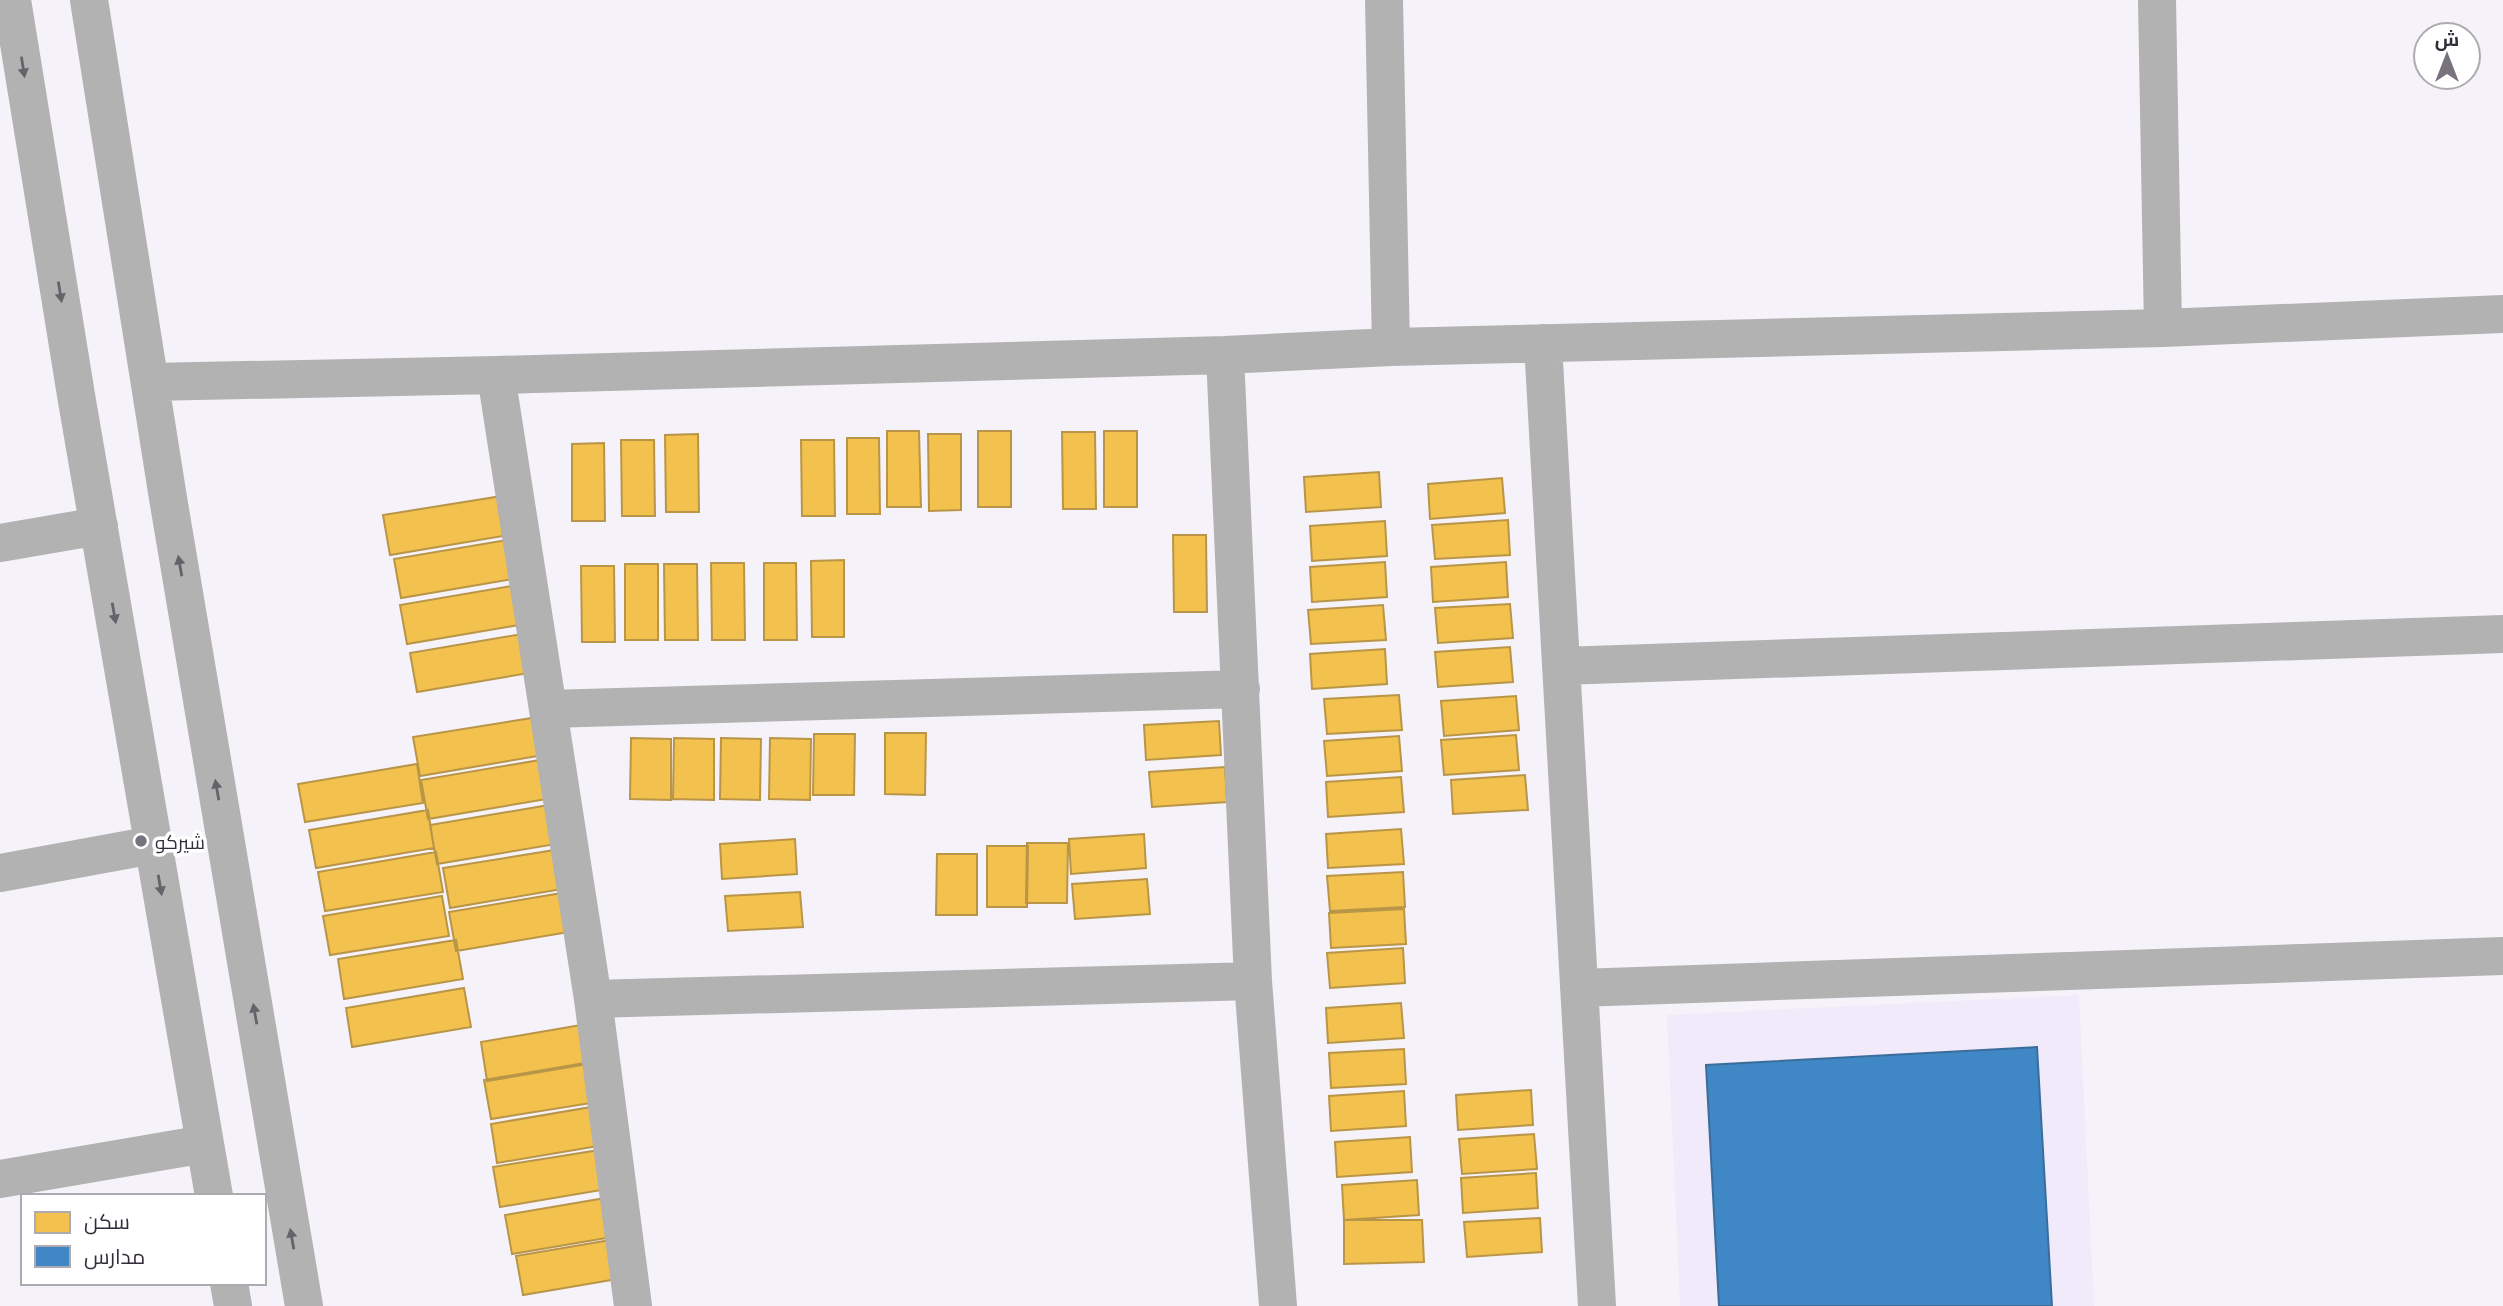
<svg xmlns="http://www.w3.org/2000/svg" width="2503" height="1306" font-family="'Playfair Display',Cairo,serif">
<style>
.built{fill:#f1eafa}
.homes{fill:#f2c14e;stroke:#b99548;stroke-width:2}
.schools{fill:#3f88c5;stroke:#3b6d9b;stroke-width:2}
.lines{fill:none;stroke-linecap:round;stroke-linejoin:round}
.minor{stroke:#b1b2b1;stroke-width:38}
.oneway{fill:#65626a}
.poi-dot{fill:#77727d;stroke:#fff;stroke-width:2.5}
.labels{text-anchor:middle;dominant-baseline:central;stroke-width:7;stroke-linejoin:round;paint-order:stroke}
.poi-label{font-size:19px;fill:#332d3a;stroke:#fff;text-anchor:start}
</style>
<rect width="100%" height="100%" fill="#f5f2f9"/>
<path class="built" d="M 2079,995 L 2094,1306 L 1680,1306 L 1667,1015 Z"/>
<path class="homes" d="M 887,431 L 919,431 L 921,507 L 887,507 Z
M 978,431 L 1011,431 L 1011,507 L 978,507 Z
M 1104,431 L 1137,431 L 1137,507 L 1104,507 Z
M 1062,432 L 1095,432 L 1096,509 L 1063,509 Z
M 698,434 L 699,512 L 666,512 L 665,435 Z
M 928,434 L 961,434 L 961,510 L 929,511 Z
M 847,438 L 879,438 L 880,514 L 847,514 Z
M 621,440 L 654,440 L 655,516 L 622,516 Z
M 801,440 L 834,440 L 835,516 L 802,516 Z
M 604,443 L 605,521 L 572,521 L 572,444 Z
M 1379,472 L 1381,507 L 1306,512 L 1304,477 Z
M 1502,478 L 1505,513 L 1430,519 L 1428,484 Z
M 502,496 L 509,535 L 390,555 L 383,515 Z
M 1508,520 L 1510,555 L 1435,559 L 1432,525 Z
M 1385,521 L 1387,556 L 1312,561 L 1310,526 Z
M 1173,535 L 1206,535 L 1207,612 L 1174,612 Z
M 513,539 L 519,578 L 401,598 L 394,559 Z
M 844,560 L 844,637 L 812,637 L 811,561 Z
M 1385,562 L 1387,597 L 1312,602 L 1310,567 Z
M 1506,562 L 1508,597 L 1433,602 L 1431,567 Z
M 711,563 L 744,563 L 745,640 L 712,640 Z
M 764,563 L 796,563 L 797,640 L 764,640 Z
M 625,564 L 658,564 L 658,640 L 625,640 Z
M 664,564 L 697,564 L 698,640 L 665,640 Z
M 581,566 L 614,566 L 615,642 L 582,642 Z
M 518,585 L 525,624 L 407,644 L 400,605 Z
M 1510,604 L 1513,638 L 1438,643 L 1435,608 Z
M 1383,605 L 1386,640 L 1311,644 L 1308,610 Z
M 528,633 L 535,672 L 417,692 L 410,653 Z
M 1510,647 L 1513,682 L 1438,687 L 1435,652 Z
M 1385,649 L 1387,684 L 1312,689 L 1310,654 Z
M 1399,695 L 1402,730 L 1327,734 L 1324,699 Z
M 1516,696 L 1519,730 L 1444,736 L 1441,701 Z
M 532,718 L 538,756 L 420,776 L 413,737 Z
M 1219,721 L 1221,755 L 1146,760 L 1144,725 Z
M 885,733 L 926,733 L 925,795 L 885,794 Z
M 814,734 L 855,734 L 854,795 L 813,795 Z
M 1516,735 L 1519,770 L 1444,775 L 1441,740 Z
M 1399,736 L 1402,771 L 1327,776 L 1324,741 Z
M 631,738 L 671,739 L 671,800 L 630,799 Z
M 674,738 L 714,739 L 714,800 L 673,799 Z
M 721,738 L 761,739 L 760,800 L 720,799 Z
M 770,738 L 811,739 L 810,800 L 769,799 Z
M 540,760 L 547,799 L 428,819 L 421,780 Z
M 417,764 L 423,803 L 305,822 L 298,784 Z
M 1225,767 L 1227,802 L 1152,807 L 1149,772 Z
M 1525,775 L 1528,810 L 1453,814 L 1451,780 Z
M 1401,777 L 1404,812 L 1328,817 L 1326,782 Z
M 549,805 L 556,844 L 437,864 L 430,825 Z
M 428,810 L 434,848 L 316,868 L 309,830 Z
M 1401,829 L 1404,864 L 1328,868 L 1326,834 Z
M 1144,834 L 1146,868 L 1071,874 L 1069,839 Z
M 795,839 L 797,874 L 722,879 L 720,844 Z
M 1027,843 L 1068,843 L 1067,903 L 1026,903 Z
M 987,846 L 1028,846 L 1027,907 L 987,907 Z
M 561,849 L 568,888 L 450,908 L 443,868 Z
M 436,852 L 443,892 L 325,911 L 318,872 Z
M 937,854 L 977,854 L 977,915 L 936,915 Z
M 1403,872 L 1405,907 L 1330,911 L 1327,876 Z
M 1147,879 L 1150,914 L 1075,919 L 1072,884 Z
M 568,892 L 575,931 L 456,951 L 449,912 Z
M 800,892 L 803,927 L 728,931 L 725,896 Z
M 442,896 L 449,936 L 330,955 L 323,916 Z
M 1404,909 L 1406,944 L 1331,948 L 1329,913 Z
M 456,940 L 463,979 L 344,999 L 338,959 Z
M 1403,948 L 1405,983 L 1330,988 L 1327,953 Z
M 464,988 L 471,1027 L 352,1047 L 346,1008 Z
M 1401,1003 L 1404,1038 L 1328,1043 L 1326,1008 Z
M 599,1022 L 606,1061 L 487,1081 L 481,1042 Z
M 1404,1049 L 1406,1084 L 1331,1088 L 1329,1053 Z
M 603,1060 L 610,1100 L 491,1119 L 484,1080 Z
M 1531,1090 L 1533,1125 L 1458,1130 L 1456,1095 Z
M 1404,1091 L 1406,1126 L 1331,1131 L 1329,1096 Z
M 609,1104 L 616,1143 L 497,1163 L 491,1124 Z
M 1534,1134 L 1537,1169 L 1462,1174 L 1459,1139 Z
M 1410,1137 L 1412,1172 L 1337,1177 L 1335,1142 Z
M 612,1148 L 619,1187 L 500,1207 L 493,1167 Z
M 1536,1173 L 1538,1208 L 1463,1213 L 1461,1178 Z
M 1417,1180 L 1419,1215 L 1344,1220 L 1342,1185 Z
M 623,1195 L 630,1234 L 512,1254 L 505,1215 Z
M 1540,1218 L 1542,1252 L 1467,1257 L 1464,1222 Z
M 1344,1220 L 1422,1220 L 1424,1262 L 1344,1264 Z
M 634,1236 L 641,1275 L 523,1295 L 516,1256 Z"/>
<path class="schools" d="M 2037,1047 L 2052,1306 L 1719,1306 L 1706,1065 Z"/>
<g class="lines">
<path class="minor" d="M 12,0 L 77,401 L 214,1196
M 89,0 L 168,498 L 304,1306
M 1384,0 L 1391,347
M 2157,0 L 2163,328
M 1543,343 L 1597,1306
M 1225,355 L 1253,981 L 1278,1306
M 496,375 L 593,999 L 633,1306
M 150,382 L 496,375 L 1225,355 L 1391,347 L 2163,328 L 2503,314
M 0,543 L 99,526
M 1561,666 L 2503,634
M 549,709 L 1241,689
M 0,873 L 153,845
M 1579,988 L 2503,956
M 593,999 L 1253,981
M 0,1179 L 205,1144
M 229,1283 L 233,1306"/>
</g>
<defs><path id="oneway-solid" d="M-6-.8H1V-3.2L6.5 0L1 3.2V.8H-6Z" transform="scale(1.75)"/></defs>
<g class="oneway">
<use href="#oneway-solid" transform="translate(23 67) rotate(81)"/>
<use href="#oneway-solid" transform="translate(60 292) rotate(81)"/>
<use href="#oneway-solid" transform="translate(180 566) rotate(-100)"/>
<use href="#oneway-solid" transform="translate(114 613) rotate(80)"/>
<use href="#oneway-solid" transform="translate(217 790) rotate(-100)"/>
<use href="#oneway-solid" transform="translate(160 885) rotate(80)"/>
<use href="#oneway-solid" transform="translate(255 1014) rotate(-100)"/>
<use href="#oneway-solid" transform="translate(292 1239) rotate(-100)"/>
</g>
<circle class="poi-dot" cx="141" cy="841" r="7"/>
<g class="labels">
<g class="poi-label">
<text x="155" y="841">شيركو</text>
</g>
</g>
<rect x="21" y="1194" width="245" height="91" fill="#ffffff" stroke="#adabb0" stroke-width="2"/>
<rect x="35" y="1212" width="35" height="21" fill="#f2c14e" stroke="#adabb0" stroke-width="2"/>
<text x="84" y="1229" font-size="21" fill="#332d3a">سكن</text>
<rect x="35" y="1246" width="35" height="21" fill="#3f88c5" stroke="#adabb0" stroke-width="2"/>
<text x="84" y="1264" font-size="21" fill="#332d3a">مدارس</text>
<g transform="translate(2447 56)"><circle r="33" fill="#ffffff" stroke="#adabb0" stroke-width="2"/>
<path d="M0-5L12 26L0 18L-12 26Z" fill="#77727d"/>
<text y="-10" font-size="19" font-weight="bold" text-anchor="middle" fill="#332d3a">ش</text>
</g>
</svg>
